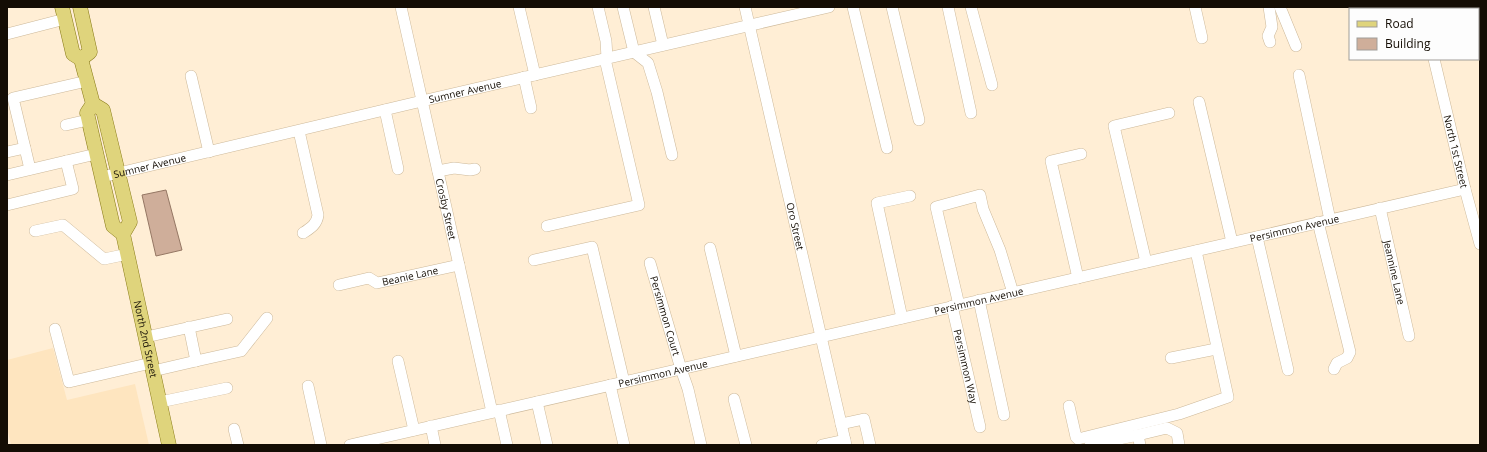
<svg xmlns="http://www.w3.org/2000/svg" width="1487" height="452" font-family="'Open Sans',sans-serif">
<style>
.built{fill:#fee5bf}
.building{fill:#cfae9a;stroke:#957764}
.lines{fill:none;stroke-linecap:round;stroke-linejoin:round}
.minor-casing{stroke:#cdb99a;stroke-width:12}
.major-casing{stroke:#8a7c19;stroke-width:15}
.minor{stroke:#fff;stroke-width:11}
.major{stroke:#dfd47c;stroke-width:14}
.labels{text-anchor:middle;dominant-baseline:central;stroke-width:3;stroke-linejoin:round;paint-order:stroke}
.street-label{font-size:10px;fill:#140d04;stroke:#fdfdfd}
</style>
<rect width="100%" height="100%" fill="#ffeed5"/>
<path class="built" d="M 53,348 L 67,400 L 135,384 L 149,445 L 11,445 L 7,428 L 7,360 Z"/>
<path class="building" d="M 166,190 L 182,250 L 156,256 L 142,195 Z"/>
<g class="lines">
<g class="minor-casing">
<g id="minor">
<path id="s1" d="M 401,7 L 492,412"/>
<path d="M 519,7 L 535,75"/>
<path d="M 598,7 L 606,41 L 607,58"/>
<path d="M 623,7 L 634,52"/>
<path d="M 654,7 L 663,45"/>
<path id="s2" d="M 745,7 L 846,445"/>
<path d="M 853,7 L 887,148"/>
<path d="M 892,7 L 919,120"/>
<path d="M 948,7 L 971,113"/>
<path d="M 971,7 L 992,85"/>
<path d="M 1195,7 L 1202,38"/>
<path d="M 1269,7 L 1272,27 L 1268,36 L 1270,42"/>
<path d="M 1280,7 L 1296,46"/>
<path d="M 1422,7 L 1423,9"/>
<path d="M 7,34 L 65,19"/>
<path d="M 634,52 L 648,63 L 657,92 L 672,155"/>
<path id="s3" d="M 1434,59 L 1465,189 L 1480,244"/>
<path d="M 1299,75 L 1330,220"/>
<path d="M 191,76 L 209,152"/>
<path d="M 524,77 L 531,108"/>
<path d="M 1199,102 L 1232,242"/>
<path d="M 385,110 L 398,169"/>
<path d="M 66,125 L 88,120"/>
<path d="M 299,131 L 318,215 C 317,224 311,228 303,233"/>
<path d="M 7,152 L 25,148"/>
<path d="M 30,169 L 13,98 L 87,81"/>
<path d="M 438,171 L 454,168 L 470,170 L 475,169"/>
<path d="M 7,175 L 96,154"/>
<path id="s4" d="M 102,177 L 422,101 L 829,7"/>
<path d="M 7,205 L 73,189 L 66,161"/>
<path id="s5" d="M 1380,208 L 1409,336"/>
<path d="M 1318,222 L 1350,352 L 1347,358 L 1337,363 L 1334,369"/>
<path d="M 547,226 L 639,205 L 605,59"/>
<path d="M 35,231 L 63,225 L 104,259 L 128,254"/>
<path d="M 1257,237 L 1288,370"/>
<path d="M 710,248 L 736,356"/>
<path d="M 534,260 L 592,247 L 624,382"/>
<path d="M 1146,262 L 1114,126 L 1169,113"/>
<path id="s6" d="M 650,263 L 681,369 L 688,389 L 701,445"/>
<path d="M 1078,278 L 1051,161 L 1081,154"/>
<path id="s7" d="M 339,285 L 369,278 L 377,283 L 459,265"/>
<path d="M 979,300 L 1004,415"/>
<path d="M 959,305 L 936,207 L 980,195 L 983,209 L 1000,250 L 1013,293"/>
<path id="s8" d="M 952,306 L 980,427"/>
<path d="M 902,318 L 877,203 L 910,196"/>
<path d="M 189,327 L 196,361 L 241,351 L 267,318"/>
<path d="M 55,329 L 69,382 L 151,363"/>
<path d="M 146,337 L 227,319"/>
<path d="M 1171,358 L 1216,349"/>
<path d="M 398,361 L 414,430"/>
<path d="M 153,371 L 196,361"/>
<path d="M 610,385 L 624,445"/>
<path d="M 308,386 L 321,445"/>
<path d="M 734,399 L 746,445"/>
<path d="M 160,402 L 227,388"/>
<path d="M 537,402 L 547,445"/>
<path d="M 1069,406 L 1076,437 L 1078,439 L 1179,414 L 1228,397 L 1196,251"/>
<path d="M 499,410 L 507,445"/>
<path d="M 841,424 L 864,419 L 870,445"/>
<path d="M 431,426 L 435,445"/>
<path d="M 234,429 L 238,445"/>
<path d="M 1138,435 L 1167,428 L 1177,433 L 1179,445"/>
<path id="s9" d="M 350,445 L 1465,189"/>
<path d="M 822,445 L 845,440"/>
<path d="M 1090,445 L 1138,435 L 1140,445"/>
</g>
</g>
<g class="major-casing">
<g id="major">
<path d="M 62,7 L 73,54 L 81,59 L 93,104 L 103,110 L 130,222 L 123,234"/>
<path d="M 80,7 L 90,52 L 81,59"/>
<path id="s10" d="M 93,104 L 87,113 L 113,226 L 123,234 L 169,445"/>
</g>
</g>
<use href="#minor" class="minor"/>
<use href="#major" class="major"/>
</g>
<g class="labels">
<g class="street-label">
<text stroke="none"><textPath href="#s4" startOffset="373">Sumner Avenue</textPath></text>
<text stroke="none"><textPath href="#s3" startOffset="95">North 1st Street</textPath></text>
<text stroke="none"><textPath href="#s4" startOffset="49">Sumner Avenue</textPath></text>
<text stroke="none"><textPath href="#s1" startOffset="207">Crosby Street</textPath></text>
<text stroke="none"><textPath href="#s2" startOffset="225">Oro Street</textPath></text>
<text stroke="none"><textPath href="#s9" startOffset="969">Persimmon Avenue</textPath></text>
<text stroke="none"><textPath href="#s5" startOffset="66">Jeannine Lane</textPath></text>
<text stroke="none"><textPath href="#s7" startOffset="74">Beanie Lane</textPath></text>
<text stroke="none"><textPath href="#s9" startOffset="645">Persimmon Avenue</textPath></text>
<text stroke="none"><textPath href="#s6" startOffset="55">Persimmon Court</textPath></text>
<text stroke="none"><textPath href="#s10" startOffset="247">North 2nd Street</textPath></text>
<text stroke="none"><textPath href="#s8" startOffset="62">Persimmon Way</textPath></text>
<text stroke="none"><textPath href="#s9" startOffset="321">Persimmon Avenue</textPath></text>
</g>
</g>
<rect width="1487" height="452" fill="none" stroke="#140d04" stroke-width="16"/>
<rect x="1349" y="8" width="130" height="52" fill="#fdfdfd" stroke="#a09d99"/>
<rect x="1357" y="21" width="20" height="6" fill="#dfd47c" stroke="#a09d99"/>
<text x="1385" y="28" font-size="12" fill="#140d04">Road</text>
<rect x="1357" y="38" width="20" height="12" fill="#cfae9a" stroke="#a09d99"/>
<text x="1385" y="48" font-size="12" fill="#140d04">Building</text>
</svg>
